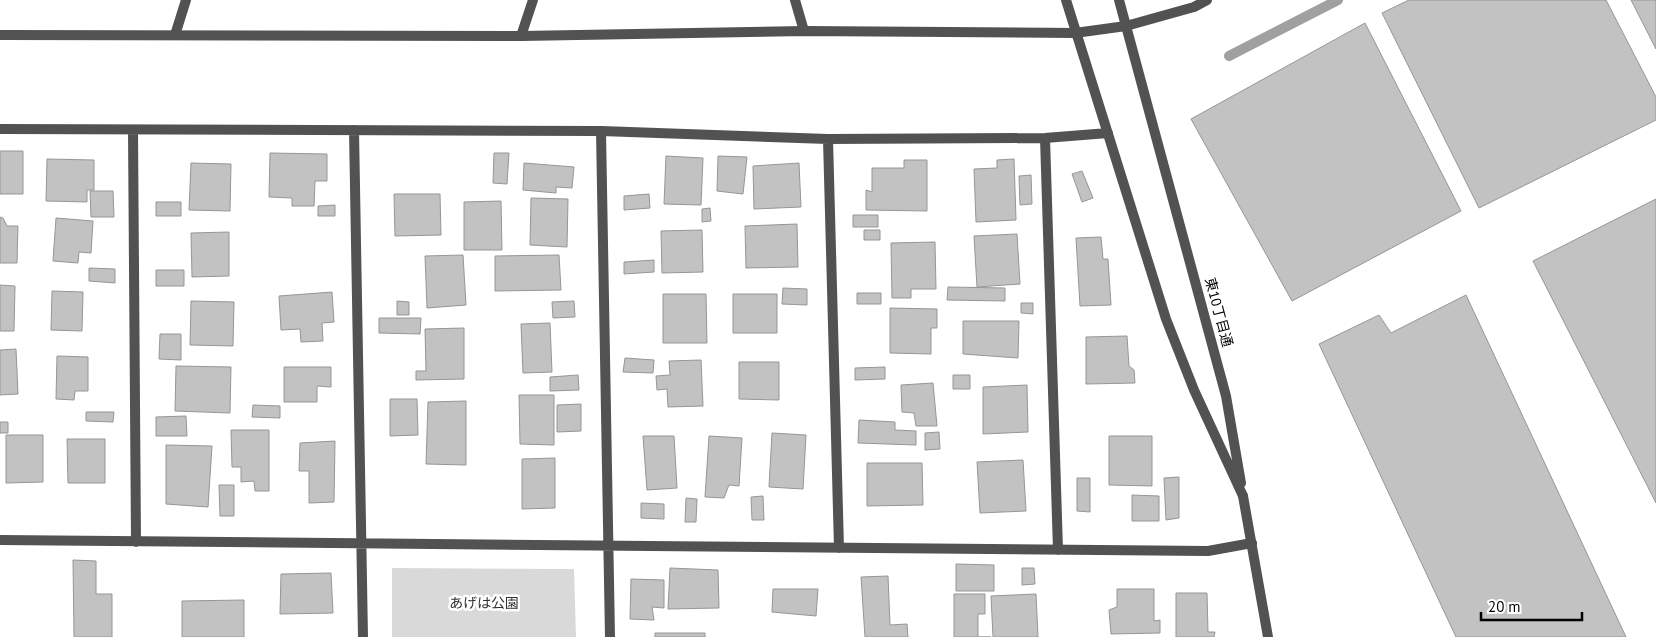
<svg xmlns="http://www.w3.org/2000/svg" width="1656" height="637" font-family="'PT Sans','Noto Sans JP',sans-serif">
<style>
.green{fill:#d9d9d9}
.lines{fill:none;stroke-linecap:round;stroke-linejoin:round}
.stream{stroke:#a0a0a0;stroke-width:10}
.building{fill:#c2c2c2;stroke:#969696}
.minor{stroke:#525252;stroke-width:10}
.tertiary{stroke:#525252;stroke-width:10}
.labels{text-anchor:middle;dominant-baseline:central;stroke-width:5;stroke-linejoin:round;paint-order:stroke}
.street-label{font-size:14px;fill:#000;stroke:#fff}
.park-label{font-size:14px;fill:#303030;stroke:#fff}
</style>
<rect width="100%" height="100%" fill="#fff"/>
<path class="green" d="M 392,568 L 574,569 L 576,637 L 392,637 Z"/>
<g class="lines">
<path class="stream" d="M 1229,56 L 1338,0"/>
</g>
<path class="building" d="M 1409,0 L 1606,0 L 1656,97 L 1656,120 L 1479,208 L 1382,13 Z
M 1631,0 L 1656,0 L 1656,49 Z
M 1365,23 L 1461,211 L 1292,301 L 1191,119 Z
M 0,151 L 23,151 L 23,194 L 0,194 Z
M 270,153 L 327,154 L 327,181 L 315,181 L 314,206 L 292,206 L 292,198 L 269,197 Z
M 494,153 L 509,153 L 507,184 L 493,183 Z
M 666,156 L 703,158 L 701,205 L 664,204 Z
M 718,156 L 747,157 L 743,194 L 717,191 Z
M 47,159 L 94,160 L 94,190 L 87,190 L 87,202 L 46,201 Z
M 1014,159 L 1016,220 L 976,222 L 974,169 L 997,168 L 997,160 Z
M 904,160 L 927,160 L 927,211 L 866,210 L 866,190 L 872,192 L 872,168 L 904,168 Z
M 191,163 L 231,164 L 230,211 L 189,210 Z
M 524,163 L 574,167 L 572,188 L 556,187 L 556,193 L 523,190 Z
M 799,163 L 801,207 L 754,209 L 753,166 Z
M 1082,171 L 1093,198 L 1082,202 L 1072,174 Z
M 1031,175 L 1032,204 L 1020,205 L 1019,176 Z
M 90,191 L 113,191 L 114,217 L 91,217 Z
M 394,194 L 440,194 L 441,235 L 395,236 Z
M 649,194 L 650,208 L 624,210 L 624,196 Z
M 531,198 L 568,199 L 567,247 L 530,245 Z
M 1656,199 L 1656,503 L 1533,261 Z
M 501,201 L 502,250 L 464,250 L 464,202 Z
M 156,202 L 181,202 L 181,216 L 156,216 Z
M 335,205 L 335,216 L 318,216 L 318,206 Z
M 710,208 L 711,221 L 702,222 L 702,209 Z
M 853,215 L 878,215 L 878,227 L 853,227 Z
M 0,217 L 3,218 L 7,226 L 18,226 L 17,263 L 0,263 Z
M 56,218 L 93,221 L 91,253 L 79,252 L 78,263 L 53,261 Z
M 797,224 L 798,267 L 746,268 L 745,226 Z
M 702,230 L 703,272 L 662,273 L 661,231 Z
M 864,230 L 880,230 L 880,240 L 864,240 Z
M 229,232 L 229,276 L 192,277 L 191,233 Z
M 1017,234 L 1020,284 L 977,287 L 974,236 Z
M 1101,237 L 1103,259 L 1108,259 L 1111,305 L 1080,306 L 1076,238 Z
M 935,242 L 936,289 L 911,289 L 911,298 L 892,298 L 891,243 Z
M 463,255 L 466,305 L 427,308 L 425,256 Z
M 559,255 L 561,290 L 495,291 L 495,256 Z
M 654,260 L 654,272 L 624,274 L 624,262 Z
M 89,268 L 115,269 L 115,283 L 89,281 Z
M 156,270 L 184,270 L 184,286 L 156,286 Z
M 0,285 L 15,286 L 14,331 L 0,331 Z
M 948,287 L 1005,288 L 1005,301 L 947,300 Z
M 783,288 L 807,289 L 807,305 L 782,304 Z
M 52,291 L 83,292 L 82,331 L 51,330 Z
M 332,292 L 334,322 L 322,323 L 323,341 L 301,342 L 300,329 L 281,330 L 279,296 Z
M 857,293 L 881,293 L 881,304 L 857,304 Z
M 663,294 L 706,294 L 707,343 L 663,343 Z
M 733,294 L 777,294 L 777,333 L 733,333 Z
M 1466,295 L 1626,637 L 1456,637 L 1319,344 L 1379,315 L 1391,333 Z
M 191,301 L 234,302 L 233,346 L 190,345 Z
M 397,301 L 409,302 L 409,315 L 397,315 Z
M 574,301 L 575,317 L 553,318 L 552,302 Z
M 1021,303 L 1033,303 L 1033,314 L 1021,313 Z
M 890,308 L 937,309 L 937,328 L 931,328 L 931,354 L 890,353 Z
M 379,318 L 421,318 L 420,334 L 379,333 Z
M 963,321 L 1019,321 L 1018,358 L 963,354 Z
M 550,323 L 552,372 L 523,373 L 521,324 Z
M 464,328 L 464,379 L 416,380 L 416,371 L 426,371 L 425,329 Z
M 160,334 L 181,334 L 181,360 L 159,359 Z
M 1127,336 L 1129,366 L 1134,370 L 1135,383 L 1086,384 L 1086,337 Z
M 16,349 L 18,394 L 0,395 L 0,350 Z
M 57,356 L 88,357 L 88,391 L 75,391 L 74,400 L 56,399 Z
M 625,358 L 654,360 L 653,373 L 623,372 Z
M 701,360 L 703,406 L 668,407 L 667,389 L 657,390 L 656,376 L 670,375 L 669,361 Z
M 739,362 L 779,362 L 779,400 L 739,399 Z
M 176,366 L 231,367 L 230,413 L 175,411 Z
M 284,367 L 331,367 L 331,387 L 317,386 L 317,402 L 284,402 Z
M 885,367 L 885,379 L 855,380 L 855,368 Z
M 578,375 L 579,390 L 550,391 L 550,377 Z
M 953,375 L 970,375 L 970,389 L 953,389 Z
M 933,383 L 937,426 L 916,426 L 914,413 L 902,412 L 901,385 Z
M 1027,385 L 1028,432 L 983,434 L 983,387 Z
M 519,395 L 554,395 L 554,445 L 520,444 Z
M 390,399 L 417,399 L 418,435 L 390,436 Z
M 466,401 L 466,465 L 426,464 L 428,402 Z
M 581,404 L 581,431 L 557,432 L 557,405 Z
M 253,405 L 280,406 L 280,418 L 252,417 Z
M 86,412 L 114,412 L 113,422 L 86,421 Z
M 186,416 L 187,436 L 156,436 L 156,417 Z
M 859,420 L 895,422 L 895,430 L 916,431 L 916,445 L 858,443 Z
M 0,422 L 8,422 L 8,433 L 0,433 Z
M 231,430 L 269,430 L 269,491 L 255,491 L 254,481 L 241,482 L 241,467 L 232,467 Z
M 939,432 L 940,449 L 925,450 L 925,433 Z
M 772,433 L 806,435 L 803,489 L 769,487 Z
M 6,435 L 43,435 L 43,482 L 6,483 Z
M 643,436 L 674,436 L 677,488 L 647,490 Z
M 709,436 L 742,438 L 739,486 L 729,485 L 724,498 L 705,497 Z
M 1109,436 L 1152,436 L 1152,486 L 1109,485 Z
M 67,439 L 105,439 L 105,483 L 68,483 Z
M 335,441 L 334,502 L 309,503 L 309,471 L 299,471 L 300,443 Z
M 166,445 L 212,446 L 208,507 L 166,504 Z
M 555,458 L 555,508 L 522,509 L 522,459 Z
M 1023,460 L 1026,511 L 980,513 L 977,462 Z
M 867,463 L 922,463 L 923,505 L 867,506 Z
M 1179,477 L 1179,518 L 1166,520 L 1164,478 Z
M 1077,478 L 1090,478 L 1090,512 L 1077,511 Z
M 219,485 L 234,485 L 234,516 L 220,516 Z
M 1132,495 L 1159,496 L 1159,521 L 1132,521 Z
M 763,496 L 764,520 L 752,520 L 751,497 Z
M 686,498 L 697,499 L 696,522 L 685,522 Z
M 641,503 L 664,504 L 664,519 L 641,518 Z
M 73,560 L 96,561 L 96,594 L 112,594 L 112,637 L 74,637 Z
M 956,564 L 994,565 L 994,591 L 956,591 Z
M 670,568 L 718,570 L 719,608 L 668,609 Z
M 1022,568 L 1034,568 L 1035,584 L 1022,585 Z
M 331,573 L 333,613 L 280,614 L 281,574 Z
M 888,576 L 890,625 L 907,624 L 908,637 L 865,637 L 861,577 Z
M 631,579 L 664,580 L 664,608 L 652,607 L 654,620 L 630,619 Z
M 773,589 L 818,589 L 816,616 L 772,612 Z
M 1117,589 L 1154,589 L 1154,621 L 1160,620 L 1160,633 L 1111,634 L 1109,610 L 1117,607 Z
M 1176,593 L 1207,593 L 1208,632 L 1215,632 L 1214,637 L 1176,637 Z
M 954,594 L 985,594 L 985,614 L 978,614 L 978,637 L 991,637 L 954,637 Z
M 1036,594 L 1038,637 L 993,637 L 991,596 Z
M 244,600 L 244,637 L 182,637 L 182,601 Z
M 655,633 L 705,633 L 705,637 L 655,637 Z"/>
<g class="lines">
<path class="minor" d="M 795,0 L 804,31
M 1066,0 L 1166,319 L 1194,390 L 1243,496
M 1119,0 L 1226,396 L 1241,483
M 1126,26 L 1194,7 L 1207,0
M 175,35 L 186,0
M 521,36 L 533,0
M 0,129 L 601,131 L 828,139 L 1045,138 L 1108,133
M 133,130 L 136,542
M 354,130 L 363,637
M 601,131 L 610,637
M 1045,138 L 1058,550
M 828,139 L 839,548
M 0,540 L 1208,551 L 1252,543"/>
<path class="tertiary" d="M 0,35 L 521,36 L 804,31 L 1075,33 L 1126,26
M 1243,496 L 1268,637"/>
</g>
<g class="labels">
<g class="street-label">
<text transform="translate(1219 312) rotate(75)">東10丁目通</text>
</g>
<g class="park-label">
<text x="484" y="603">あげは公園</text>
</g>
</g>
<path d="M1481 612v8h101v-8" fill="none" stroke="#000000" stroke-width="2.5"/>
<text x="1488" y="612" font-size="15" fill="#000000" stroke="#ffffff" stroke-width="4" paint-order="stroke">20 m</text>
</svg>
